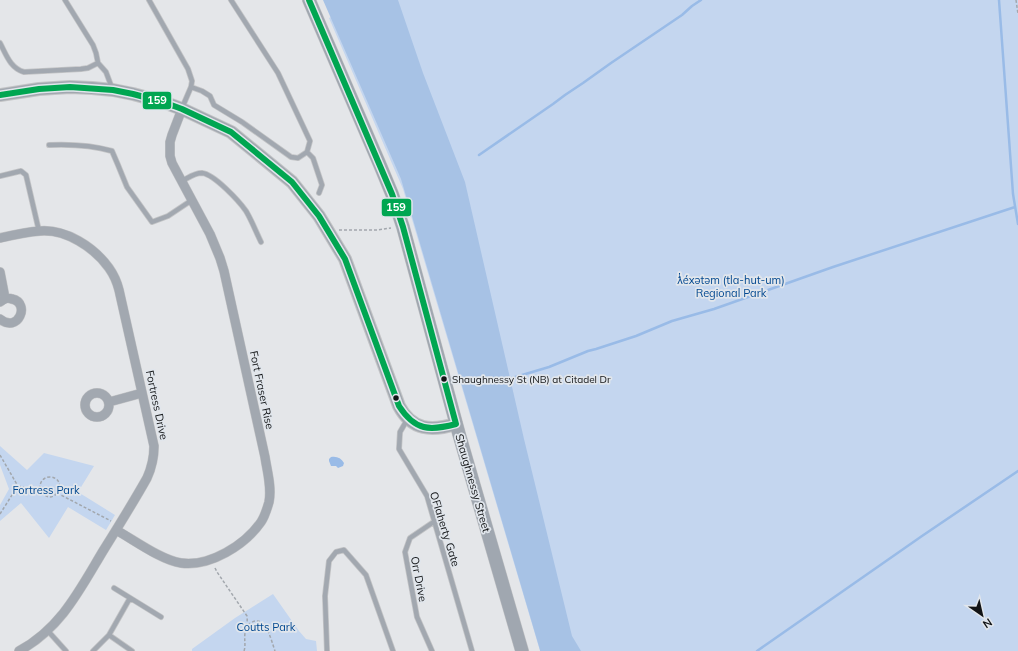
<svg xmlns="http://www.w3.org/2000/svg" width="1018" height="651" font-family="Mulish,sans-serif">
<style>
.green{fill:#c4d6ef}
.forest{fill:#a7c2e5}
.water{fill:#99bbe7}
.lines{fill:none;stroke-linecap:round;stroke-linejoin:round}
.stream{stroke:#99bbe7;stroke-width:2.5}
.service-casing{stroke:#c3c4c6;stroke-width:6}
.minor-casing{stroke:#c3c4c6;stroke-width:10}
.tertiary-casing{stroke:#c3c4c6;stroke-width:14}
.secondary-casing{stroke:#c3c4c6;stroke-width:14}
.path{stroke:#a2a7ad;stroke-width:1.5;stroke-dasharray:3 2;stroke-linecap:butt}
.service{stroke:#a2a8b0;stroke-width:4.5}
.minor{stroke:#a2a8b0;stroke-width:9}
.tertiary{stroke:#a2a8b0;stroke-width:12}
.secondary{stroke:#a0a7b0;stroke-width:13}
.bus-1-casing{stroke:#e1e6ec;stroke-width:9}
.bus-1{stroke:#00a651;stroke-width:6}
.bus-dot{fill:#121416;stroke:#e1e6ec;stroke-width:1.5}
.labels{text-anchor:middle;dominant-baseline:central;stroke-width:3.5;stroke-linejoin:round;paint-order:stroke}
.bus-label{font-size:10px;fill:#121416;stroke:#e1e6ec;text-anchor:start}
.park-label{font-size:11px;fill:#024890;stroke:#e1e6ec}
.street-label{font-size:11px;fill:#121416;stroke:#e1e6ec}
.line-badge{stroke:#e1e6ec;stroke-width:1.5}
.badge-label{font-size:11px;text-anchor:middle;font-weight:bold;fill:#fff}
</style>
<rect width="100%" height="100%" fill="#e4e6e9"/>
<path class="green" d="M 332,0 L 1018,0 L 1018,651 L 540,651 L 403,189 L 329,18 L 336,15 Z
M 0,446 L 27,470 L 44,453 L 94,466 L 78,492 L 115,515 L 106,530 L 68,507 L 49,538 L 21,503 L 0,521 L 0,505 L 9,489 L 0,465 Z
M 273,594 L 299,631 L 306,639 L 316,641 L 317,651 L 192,651 L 192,649 L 235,618 Z"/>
<path class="forest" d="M 323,0 L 398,0 L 423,73 L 465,182 L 524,439 L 572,636 L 581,651 L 540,651 L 540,650 L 401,179 Z"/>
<path class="water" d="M 331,457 C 337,456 341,458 344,463 L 343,466 L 338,468 L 336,466 L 331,466 L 329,461 L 329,459 Z"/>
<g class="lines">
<path class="stream" d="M 999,0 L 1013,194 L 1018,224
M 479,155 L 553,104 L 565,95 L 583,83 L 611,63 L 682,15 L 692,6 L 701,0
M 512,378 L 549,367 L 588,351 L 596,349 L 636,336 L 672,321 L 714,309 L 833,267 L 1015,207
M 757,651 L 922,536 L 1018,471"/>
<g class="service-casing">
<path id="service" d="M 65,0 L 93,45 L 96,53 L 98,63
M 149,0 L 188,69 L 192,81 L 191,87 L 202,91 L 210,96 L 214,105 L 242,122 L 291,157 L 298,158 L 307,152 L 310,141 L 278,73 L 231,0
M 0,43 C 6,54 10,68 24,72 L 81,69 L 88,68 L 98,63 L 106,72 L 112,88
M 182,108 L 191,87
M 49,145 C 71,144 91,145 112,151 L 118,165 L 127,187 L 152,222 L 168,216 L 192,200
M 307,152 L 313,158 L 322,185 L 319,193
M 0,176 L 21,171 L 26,175 L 39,231
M 182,181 C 188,178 194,173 202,173 C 214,174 239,201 246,211 C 252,221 256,232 261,242
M 407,420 L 400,432 L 399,449 L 427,496 L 472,651
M 114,588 L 161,617
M 48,631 L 66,651
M 109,635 L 132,651
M 93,651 L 109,635 L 130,598
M 327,651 L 325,596 L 329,561 L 336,552 L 344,550 L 366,575 L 393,651
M 432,651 L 417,617 L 405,552 L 410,538 L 435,521"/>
</g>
<g class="minor-casing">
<path id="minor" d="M 0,238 C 13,235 27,232 40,231 C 66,229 94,247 109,268 C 114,275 117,282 119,290 L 154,446 C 154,458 152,467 147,478 C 133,503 118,527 103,551 C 79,591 61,628 19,651
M 0,272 L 5,298
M 0,302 C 4,299 7,297 12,299 C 31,303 18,334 0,319
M85 405a12 12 0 1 1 24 0a12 12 0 1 1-24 0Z
M 109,402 L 142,393
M 116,530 C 134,540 161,560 181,563 C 210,567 245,545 261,522 C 265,516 267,509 269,502 C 272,487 267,471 265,457 L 224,271 L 220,258 L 210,234 L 172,163 L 170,156 L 170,142 L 172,135 L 182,109"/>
</g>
<g class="tertiary-casing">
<path id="tertiary" d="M 0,95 L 39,89 L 70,87 L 92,88 L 113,90 L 133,94 L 163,102 L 182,109 L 231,132 L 292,182 L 319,216 L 345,259 L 399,406 C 412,431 432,431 456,424"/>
</g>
<g class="secondary-casing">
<path id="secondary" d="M 309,0 L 380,165 L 392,194 L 403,227 L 459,434 L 522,651"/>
</g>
<path class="path" d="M 1016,0 L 1018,14
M 339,230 L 377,230 L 391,228
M 0,455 L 15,481 L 18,486
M 18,486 L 29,489 L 40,490 C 54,511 70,478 50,477 C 42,477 39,484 40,490
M 57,493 L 111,521
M 0,514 L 17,487
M 215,568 L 217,572 L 247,616 C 248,625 245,626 245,633 C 244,640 246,645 244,651
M 248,625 C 265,610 271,640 275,651"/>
<use href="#service" class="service"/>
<use href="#minor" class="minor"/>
<use href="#tertiary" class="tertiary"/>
<use href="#secondary" class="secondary"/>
<g class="bus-1-casing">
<path id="bus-1" d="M 309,0 L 392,194 L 403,227 L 456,424
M 0,95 L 39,89 L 70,87 L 113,90 L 133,94 L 163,102 L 182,109 L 231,132 L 292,182 L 319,216 L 345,259 L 399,406 C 415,431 430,431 456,424"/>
</g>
<use href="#bus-1" class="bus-1"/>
</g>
<g class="bus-dot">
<circle cx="444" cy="379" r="3.5"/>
<circle cx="396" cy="398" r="3.5"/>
</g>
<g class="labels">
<g class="bus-label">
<text x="452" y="379">Shaughnessy St (NB) at Citadel Dr</text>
</g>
<g class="park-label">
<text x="731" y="280">ƛ̓éxətəm (tla-hut-um)<tspan x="731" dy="13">Regional Park</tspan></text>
<text x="46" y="490">Fortress Park</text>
<text x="266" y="627">Coutts Park</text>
</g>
<g class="street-label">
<text transform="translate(262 390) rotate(78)">Fort Fraser Rise</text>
<text transform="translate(157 405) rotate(78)">Fortress Drive</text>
<text transform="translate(473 483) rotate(74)">Shaughnessy Street</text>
<text transform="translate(445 529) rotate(73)">OFlaherty Gate</text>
<text transform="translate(419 579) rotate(79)">Orr Drive</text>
</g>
</g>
<g class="line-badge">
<rect x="142" y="91" width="30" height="19" rx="4" fill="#00a651"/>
<rect x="381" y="198" width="31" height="19" rx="4" fill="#00a651"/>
</g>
<g class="badge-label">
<text x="157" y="104">159</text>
<text x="396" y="211">159</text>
</g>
<g transform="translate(982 615) rotate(146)" stroke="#e1e6ec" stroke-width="3" paint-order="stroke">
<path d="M0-3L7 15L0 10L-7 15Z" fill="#121416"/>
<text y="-6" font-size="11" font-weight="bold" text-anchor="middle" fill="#121416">N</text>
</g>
</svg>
